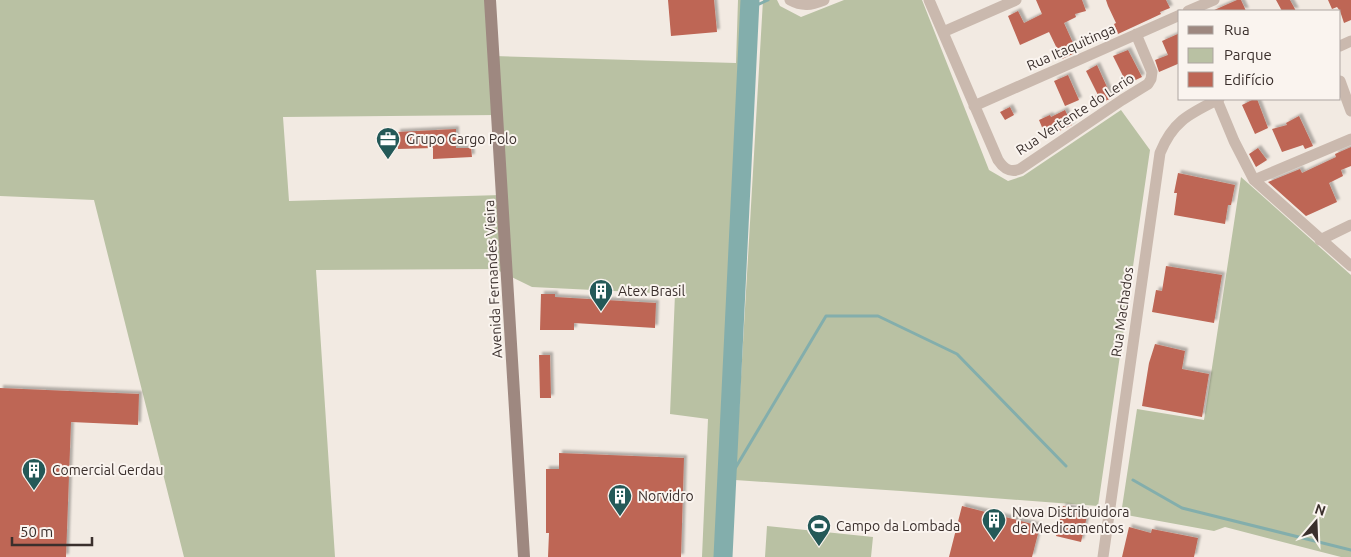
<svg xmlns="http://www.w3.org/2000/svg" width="1351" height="557" font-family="Ubuntu,sans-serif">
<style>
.green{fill:#b9c1a3;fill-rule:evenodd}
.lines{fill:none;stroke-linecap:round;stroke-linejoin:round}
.stream{stroke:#83aeac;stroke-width:3}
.river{stroke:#83aeac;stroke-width:19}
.building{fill:#be6655;filter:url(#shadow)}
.minor{stroke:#cab9ae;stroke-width:11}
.secondary{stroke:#9e8880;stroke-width:12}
.labels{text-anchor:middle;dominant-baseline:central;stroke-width:4;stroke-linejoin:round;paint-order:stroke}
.street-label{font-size:14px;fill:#3a2f2c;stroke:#faf4ef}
.poi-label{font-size:14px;fill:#3a2f2c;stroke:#faf4ef;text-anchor:start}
</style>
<defs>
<filter id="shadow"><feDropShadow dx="3" dy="-3" stdDeviation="1" flood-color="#0004"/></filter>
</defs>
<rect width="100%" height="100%" fill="#f2eae2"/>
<path class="green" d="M 0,0 L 491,0 L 494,56 L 736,63 L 738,0 L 751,0 L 723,557 L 702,557 L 708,419 L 670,414 L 675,294 L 532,287 L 495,269 L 316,270 L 335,557 L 184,557 L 94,200 L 0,196 ZM 497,115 L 502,195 L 289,201 L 283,117 Z
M 763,0 L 777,0 L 780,6 L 801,17 L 844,0 L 922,0 L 989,170 L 1008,181 L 1023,176 L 1121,110 L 1150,150 L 1098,506 L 901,491 L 735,480 Z
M 1241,177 L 1351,275 L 1351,557 L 1341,557 L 1225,527 L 1214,531 L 1121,514 L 1137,409 L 1204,420 Z
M 767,526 L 873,537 L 871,557 L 765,557 Z"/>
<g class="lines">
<path class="stream" d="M 750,8 L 768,0
M 1133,480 L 1182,508 L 1351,550
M 727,482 L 826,316 L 878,316 L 957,354 L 1066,466"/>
<path class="river" d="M 723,557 L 750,0"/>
</g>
<path class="building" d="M 668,0 L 714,0 L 717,32 L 671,36 Z
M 1036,0 L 1082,0 L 1086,11 L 1075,14 L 1076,17 L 1064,23 L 1077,52 L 1062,59 L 1049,32 L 1020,45 L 1008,16 L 1018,11 L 1024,23 L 1042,14 Z
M 1106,0 L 1166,0 L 1170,8 L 1160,12 L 1161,14 L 1118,34 L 1114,24 L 1116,23 L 1108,6 Z
M 1237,0 L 1241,0 L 1246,11 L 1212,11 Z
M 1276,0 L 1290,0 L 1296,11 L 1282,11 Z
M 1328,0 L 1351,0 L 1351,20 L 1344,23 L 1340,11 L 1337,7 L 1332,9 Z
M 1180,33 L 1180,63 L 1159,72 L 1155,60 L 1168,55 L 1162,41 Z
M 1128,50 L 1142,77 L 1127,84 L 1113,56 Z
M 1097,65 L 1112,98 L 1098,104 L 1095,96 L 1098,95 L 1086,71 Z
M 1068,75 L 1079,100 L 1065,106 L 1054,81 Z
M 1254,99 L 1257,99 L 1268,128 L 1255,134 L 1242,105 Z
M 1010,107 L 1014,115 L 1005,120 L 1000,112 Z
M 1065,110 L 1072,125 L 1046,137 L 1039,120 L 1050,115 L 1051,117 Z
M 1299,116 L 1313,146 L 1305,149 L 1303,145 L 1282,152 L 1272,129 L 1287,125 L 1286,123 Z
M 456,129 L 456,148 L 471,148 L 472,157 L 433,159 L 433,148 L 398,149 L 397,132 Z
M 1351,147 L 1351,166 L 1341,170 L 1343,176 L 1329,183 L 1337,202 L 1306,216 L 1268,182 L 1300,169 L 1302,173 L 1336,157 L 1335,154 Z
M 1258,148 L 1267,160 L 1256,167 L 1249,154 Z
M 1178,173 L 1235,185 L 1231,205 L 1228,205 L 1225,224 L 1174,215 L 1177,193 L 1174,193 Z
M 1166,266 L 1222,275 L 1214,323 L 1152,312 L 1156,290 L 1162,291 Z
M 541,294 L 555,294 L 555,297 L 656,303 L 655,328 L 574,323 L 574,330 L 540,330 Z
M 1155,344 L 1185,351 L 1182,369 L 1209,374 L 1202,417 L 1142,406 L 1149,363 Z
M 539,355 L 550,355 L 551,398 L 540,398 Z
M 0,388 L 139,394 L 138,425 L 71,422 L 66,557 L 0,557 Z
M 559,453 L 684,458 L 681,557 L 548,557 L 549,533 L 546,533 L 546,469 L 559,469 Z
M 962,506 L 1040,526 L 1032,557 L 949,557 Z
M 1063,506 L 1088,512 L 1081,542 L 1056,536 Z
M 1129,527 L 1151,533 L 1152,529 L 1198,538 L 1194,557 L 1122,557 Z"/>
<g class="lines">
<path class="minor" d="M 790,0 C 803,7 811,5 824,0
M 929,0 L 998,160 C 1004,169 1010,173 1020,169 L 1122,100 L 1148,84 L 1151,79 L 1152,72 L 1136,34
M 1188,11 L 1214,0
M 943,32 L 1016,0
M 1340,46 L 1351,41
M 1340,81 L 1351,111
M 1217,100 L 1234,141 L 1254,180 L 1351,266
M 974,106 L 1180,15
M 1254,180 L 1351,139
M 1320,240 L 1351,225
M 1103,557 L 1160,153 C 1173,121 1189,114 1219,99"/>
<path class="secondary" d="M 490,0 L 524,557"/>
</g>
<defs>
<g id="office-pin" transform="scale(1.25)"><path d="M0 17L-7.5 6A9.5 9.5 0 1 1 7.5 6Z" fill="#245958" stroke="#faf4ef"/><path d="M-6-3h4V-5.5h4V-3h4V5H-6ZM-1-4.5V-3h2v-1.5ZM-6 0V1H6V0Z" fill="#fff"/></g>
<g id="building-pin" transform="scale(1.25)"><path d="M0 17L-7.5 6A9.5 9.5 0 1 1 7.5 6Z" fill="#245958" stroke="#faf4ef"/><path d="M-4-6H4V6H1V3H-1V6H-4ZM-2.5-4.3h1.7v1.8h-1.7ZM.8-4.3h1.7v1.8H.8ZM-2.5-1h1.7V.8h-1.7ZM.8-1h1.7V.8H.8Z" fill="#fff"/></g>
<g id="stadium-pin" transform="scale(1.25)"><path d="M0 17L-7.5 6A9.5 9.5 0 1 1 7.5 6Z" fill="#245958" stroke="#faf4ef"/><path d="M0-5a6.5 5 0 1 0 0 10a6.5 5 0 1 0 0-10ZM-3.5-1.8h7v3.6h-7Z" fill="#fff"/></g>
</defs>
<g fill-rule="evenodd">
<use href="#office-pin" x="388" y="139"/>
<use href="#building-pin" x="601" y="291"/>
<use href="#building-pin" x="34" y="470"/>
<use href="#building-pin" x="620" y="496"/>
<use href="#building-pin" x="994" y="520"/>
<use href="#stadium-pin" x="819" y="526"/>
</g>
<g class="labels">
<g class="street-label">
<text transform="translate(1071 47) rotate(-24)">Rua Itaquitinga</text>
<text transform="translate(1075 114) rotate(-33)">Rua Vertente do Lerio</text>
<text transform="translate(493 279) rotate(-93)">Avenida Fernandes Vieira</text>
<text transform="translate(1122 312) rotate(-82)">Rua Machados</text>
</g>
<g class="poi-label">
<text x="406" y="139">Grupo Cargo Polo</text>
<text x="618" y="291">Atex Brasil</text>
<text x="52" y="470">Comercial Gerdau</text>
<text x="638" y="496">Norvidro</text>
<text x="1012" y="512">Nova Distribuidora<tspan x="1012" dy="16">de Medicamentos</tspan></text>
<text x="836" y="526">Campo da Lombada</text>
</g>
</g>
<rect x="1178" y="10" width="162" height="90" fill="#faf4ef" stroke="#ada5a1"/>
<rect x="1188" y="26" width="25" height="8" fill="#9e8880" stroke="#ada5a1"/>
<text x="1224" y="35" font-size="15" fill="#3a2f2c">Rua</text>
<rect x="1188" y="48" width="25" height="15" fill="#b9c1a3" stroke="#ada5a1"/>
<text x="1224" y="60" font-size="15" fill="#3a2f2c">Parque</text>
<rect x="1188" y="72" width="25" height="15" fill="#be6655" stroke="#ada5a1"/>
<text x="1224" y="85" font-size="15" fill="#3a2f2c">Edifício</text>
<g transform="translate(1316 522) rotate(19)" stroke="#faf4ef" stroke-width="4" paint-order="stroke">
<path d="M0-4L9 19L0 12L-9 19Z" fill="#3a2f2c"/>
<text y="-8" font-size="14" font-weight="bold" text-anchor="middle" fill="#3a2f2c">N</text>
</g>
<path d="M12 537v8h80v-8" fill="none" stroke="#3a2f2c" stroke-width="2.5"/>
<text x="20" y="537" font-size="15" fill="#3a2f2c" stroke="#faf4ef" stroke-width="4" paint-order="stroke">50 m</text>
</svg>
